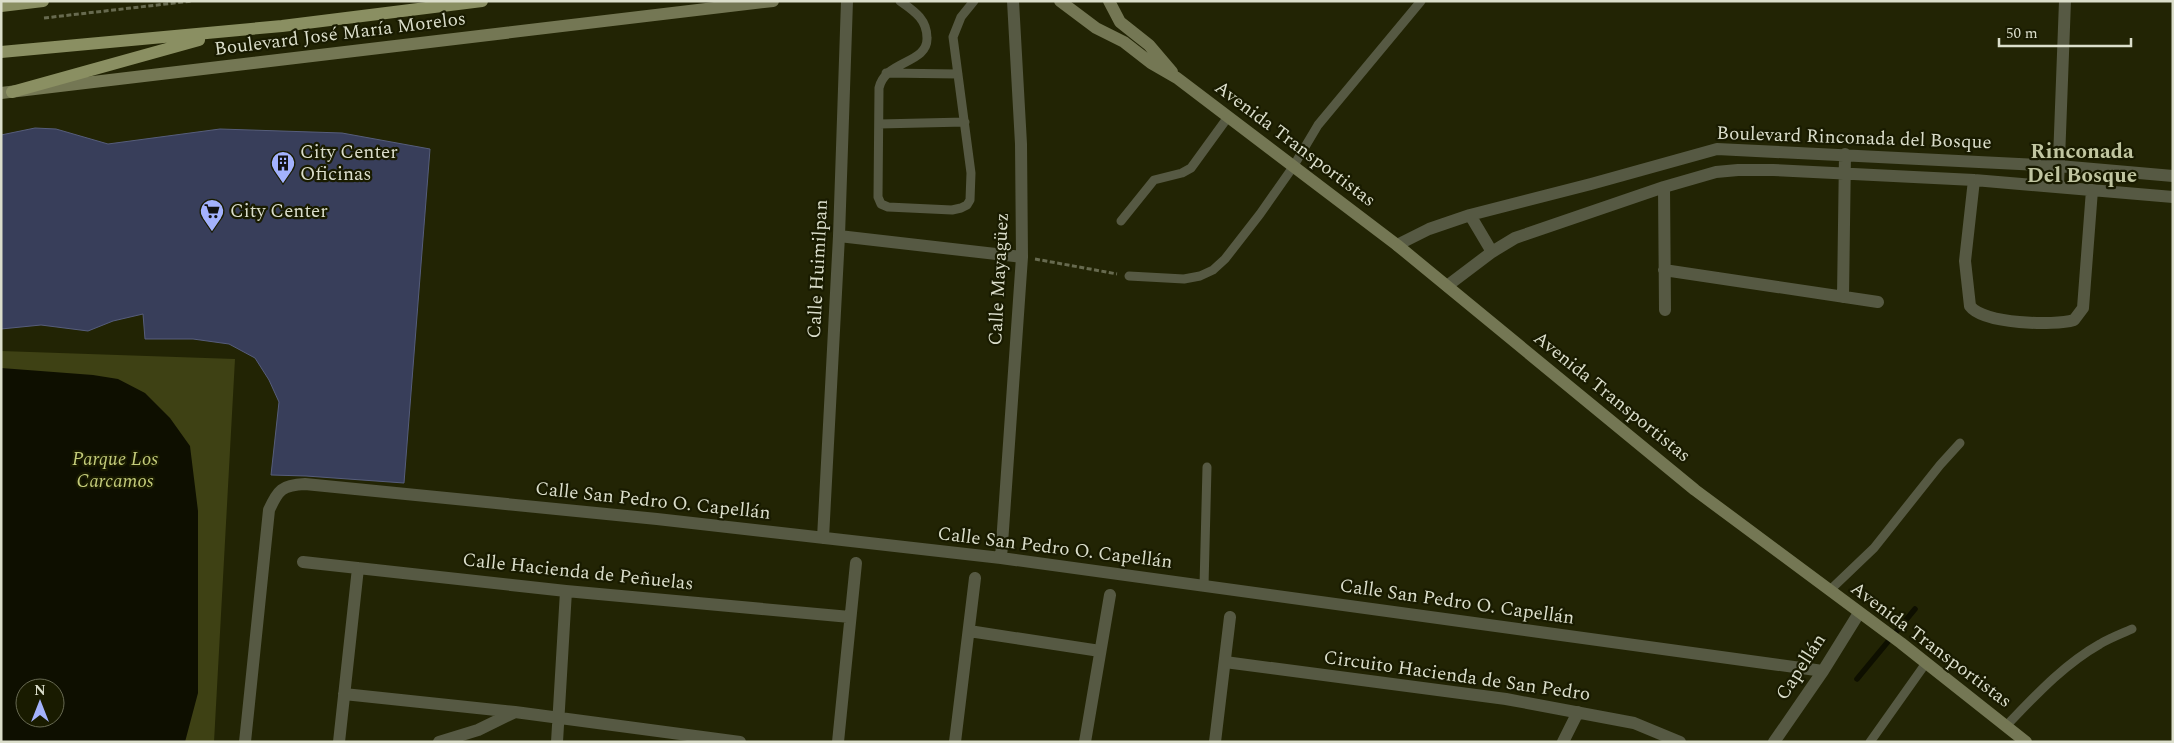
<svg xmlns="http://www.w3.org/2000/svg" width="2174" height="743" font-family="Spectral,serif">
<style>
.green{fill:#3e4114;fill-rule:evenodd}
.water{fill:#0e0f00;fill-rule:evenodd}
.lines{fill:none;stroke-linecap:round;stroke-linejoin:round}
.stream{stroke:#0e0f00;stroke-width:5.5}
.building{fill:#383e5a;stroke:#565d7b}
.path{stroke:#676a4f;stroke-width:3;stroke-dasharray:5 2.5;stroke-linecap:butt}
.lane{stroke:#565943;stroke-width:9}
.street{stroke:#565943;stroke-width:12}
.secondary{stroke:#747754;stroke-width:12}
.primary{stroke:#8a8f62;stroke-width:12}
.labels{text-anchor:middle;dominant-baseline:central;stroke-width:4.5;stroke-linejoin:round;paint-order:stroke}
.street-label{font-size:19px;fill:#dbdecb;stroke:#191b00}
.poi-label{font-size:19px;fill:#dbdecb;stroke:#191b00;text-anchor:start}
.park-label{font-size:19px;font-style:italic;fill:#c4cc7a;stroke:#191b00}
.quarter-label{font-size:21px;font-weight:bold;fill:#c0c5a0;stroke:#191b00}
</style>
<rect width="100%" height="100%" fill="#222404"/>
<path class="green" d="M 1,351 L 235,359 L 214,742 L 1,742 ZM 25,688 L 55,688 L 55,718 L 25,718 Z"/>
<path class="water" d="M 1,368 L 93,375 L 118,379 L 145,393 L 170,418 L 190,446 L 198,511 L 198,693 L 185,742 L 1,742 ZM 25,688 L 55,688 L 55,718 L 25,718 Z"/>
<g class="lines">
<path class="stream" d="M 1857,679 L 1915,609"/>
</g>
<path class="building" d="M 35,128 L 56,129 L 108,144 L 220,129 L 342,133 L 430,149 L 404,483 L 306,476 L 271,475 L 279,402 L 269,380 L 255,358 L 229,344 L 193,339 L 145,339 L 143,314 L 113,321 L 88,331 L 41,325 L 1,329 L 1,135 Z"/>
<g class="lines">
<path class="path" d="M 44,18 L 192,1
M 1035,259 L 1117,274"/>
<path class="lane" d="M 900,1 C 914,11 927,19 927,38 C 928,64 885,60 879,88 L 878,197 L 881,204 L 888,207 L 952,210 L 961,208 L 967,205 L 970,200 L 971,173 L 953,37 L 961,17 L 974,1
M 886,73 L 958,74
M 879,124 L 965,122
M 1121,221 L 1154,180 L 1182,173 L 1191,168 L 1228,117
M 1129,276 L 1184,279 L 1200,276 L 1213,270 L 1225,259 L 1260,214 L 1293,167 L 1318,125 L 1421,1
M 1204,586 L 1207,467
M 1829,591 L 1874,548 L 1940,465 L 1960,443
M 2006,726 C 2035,696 2063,665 2100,644 C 2110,638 2121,634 2132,629
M 1870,742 L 1926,663"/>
<path class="street" d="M 1974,180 L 1965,261 L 1970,306 C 1983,324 2054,326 2074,320 L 2083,308 L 2092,190
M 2058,186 L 2065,1
M 1664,187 L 1665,310
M 1470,215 L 1492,252
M 839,236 L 1022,257
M 1397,245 L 1429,229 L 1470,215 L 1591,184 L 1717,149 L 2059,166 L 2173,176
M 1664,270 L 1878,302
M 1447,286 L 1492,252 L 1515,238 L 1664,187 L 1716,172 L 1738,170 L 1773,170 L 1974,180 L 2173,197
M 1843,297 L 1845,154
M 823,538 L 839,236 L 847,1
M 1001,558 L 1022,257 L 1021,144 L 1013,1
M 303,562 L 566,591 L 850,617
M 969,631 L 1100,651
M 1225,662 L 1506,699 L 1634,723 L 1680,742
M 344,694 L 515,712 L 740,742
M 245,742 L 269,510 C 278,490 282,485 305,484 L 657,519 L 1001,558 L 1823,671
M 339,742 L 358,568
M 439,742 L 478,730 L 515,712
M 557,742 L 566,591
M 838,742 L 856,563
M 955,742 L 975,578
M 1085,742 L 1110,595
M 1215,742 L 1230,617
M 1563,742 L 1578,712
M 1774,742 L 1823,671 L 1859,613"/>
<path class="secondary" d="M 1060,1 L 1096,28 L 1124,42 L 1151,63 L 1177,78 L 1397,245 L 1695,490 L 1901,643 L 2026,742
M 1109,1 L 1120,22 L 1149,45 L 1172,72
M 1,93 L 773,1"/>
<path class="primary" d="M 1,6 L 43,1
M 1,52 L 282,26 L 482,1
M 12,92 L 199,40"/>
</g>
<defs>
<g id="building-pin" transform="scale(1.25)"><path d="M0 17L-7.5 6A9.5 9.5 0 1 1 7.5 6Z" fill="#a3b2fd" stroke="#191b00"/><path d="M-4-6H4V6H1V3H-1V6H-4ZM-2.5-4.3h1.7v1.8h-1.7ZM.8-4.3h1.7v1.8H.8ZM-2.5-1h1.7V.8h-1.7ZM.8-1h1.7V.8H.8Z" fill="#111"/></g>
<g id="supermarket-pin" transform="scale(1.25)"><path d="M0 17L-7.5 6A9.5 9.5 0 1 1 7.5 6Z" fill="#a3b2fd" stroke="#191b00"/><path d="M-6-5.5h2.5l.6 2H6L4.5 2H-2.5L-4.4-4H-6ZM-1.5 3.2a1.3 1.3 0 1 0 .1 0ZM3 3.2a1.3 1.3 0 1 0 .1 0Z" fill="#111"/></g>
</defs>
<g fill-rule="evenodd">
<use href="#building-pin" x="283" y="163"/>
<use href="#supermarket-pin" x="212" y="211"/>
</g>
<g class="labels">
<g class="street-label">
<text transform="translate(340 34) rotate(-7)">Boulevard José María Morelos</text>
<text transform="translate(1854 138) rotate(2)">Boulevard Rinconada del Bosque</text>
<text transform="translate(1295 144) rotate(37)">Avenida Transportistas</text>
<text transform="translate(818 269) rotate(-87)">Calle Huimilpan</text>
<text transform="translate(999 279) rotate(-87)">Calle Mayagüez</text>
<text transform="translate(1612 397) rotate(39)">Avenida Transportistas</text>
<text transform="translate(653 501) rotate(6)">Calle San Pedro O. Capellán</text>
<text transform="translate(1055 548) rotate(7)">Calle San Pedro O. Capellán</text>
<text transform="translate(578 572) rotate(6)">Calle Hacienda de Peñuelas</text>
<text transform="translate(1457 602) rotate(8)">Calle San Pedro O. Capellán</text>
<text transform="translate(1931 645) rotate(37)">Avenida Transportistas</text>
<text transform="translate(1801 667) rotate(-57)">Capellán</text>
<text transform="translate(1457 676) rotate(8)">Circuito Hacienda de San Pedro</text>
</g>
<g class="poi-label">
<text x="300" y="152">City Center<tspan x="300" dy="22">Oficinas</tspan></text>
<text x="230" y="211">City Center</text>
</g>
<g class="park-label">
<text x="115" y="459">Parque Los<tspan x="115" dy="22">Carcamos</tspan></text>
</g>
<g class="quarter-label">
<text x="2082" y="152">Rinconada<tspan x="2082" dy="24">Del Bosque</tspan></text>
</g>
</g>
<rect width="2174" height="743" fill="none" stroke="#dbdecb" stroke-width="5"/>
<g transform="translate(40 703)"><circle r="24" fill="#191b00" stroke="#676951"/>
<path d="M0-4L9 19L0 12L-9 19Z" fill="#a3b2fd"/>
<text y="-8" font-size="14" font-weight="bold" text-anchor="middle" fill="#dbdecb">N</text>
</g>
<path d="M1999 38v8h132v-8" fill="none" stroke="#dbdecb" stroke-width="2.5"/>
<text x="2006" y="38" font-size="15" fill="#dbdecb" stroke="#191b00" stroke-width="4" paint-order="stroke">50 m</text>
</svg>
